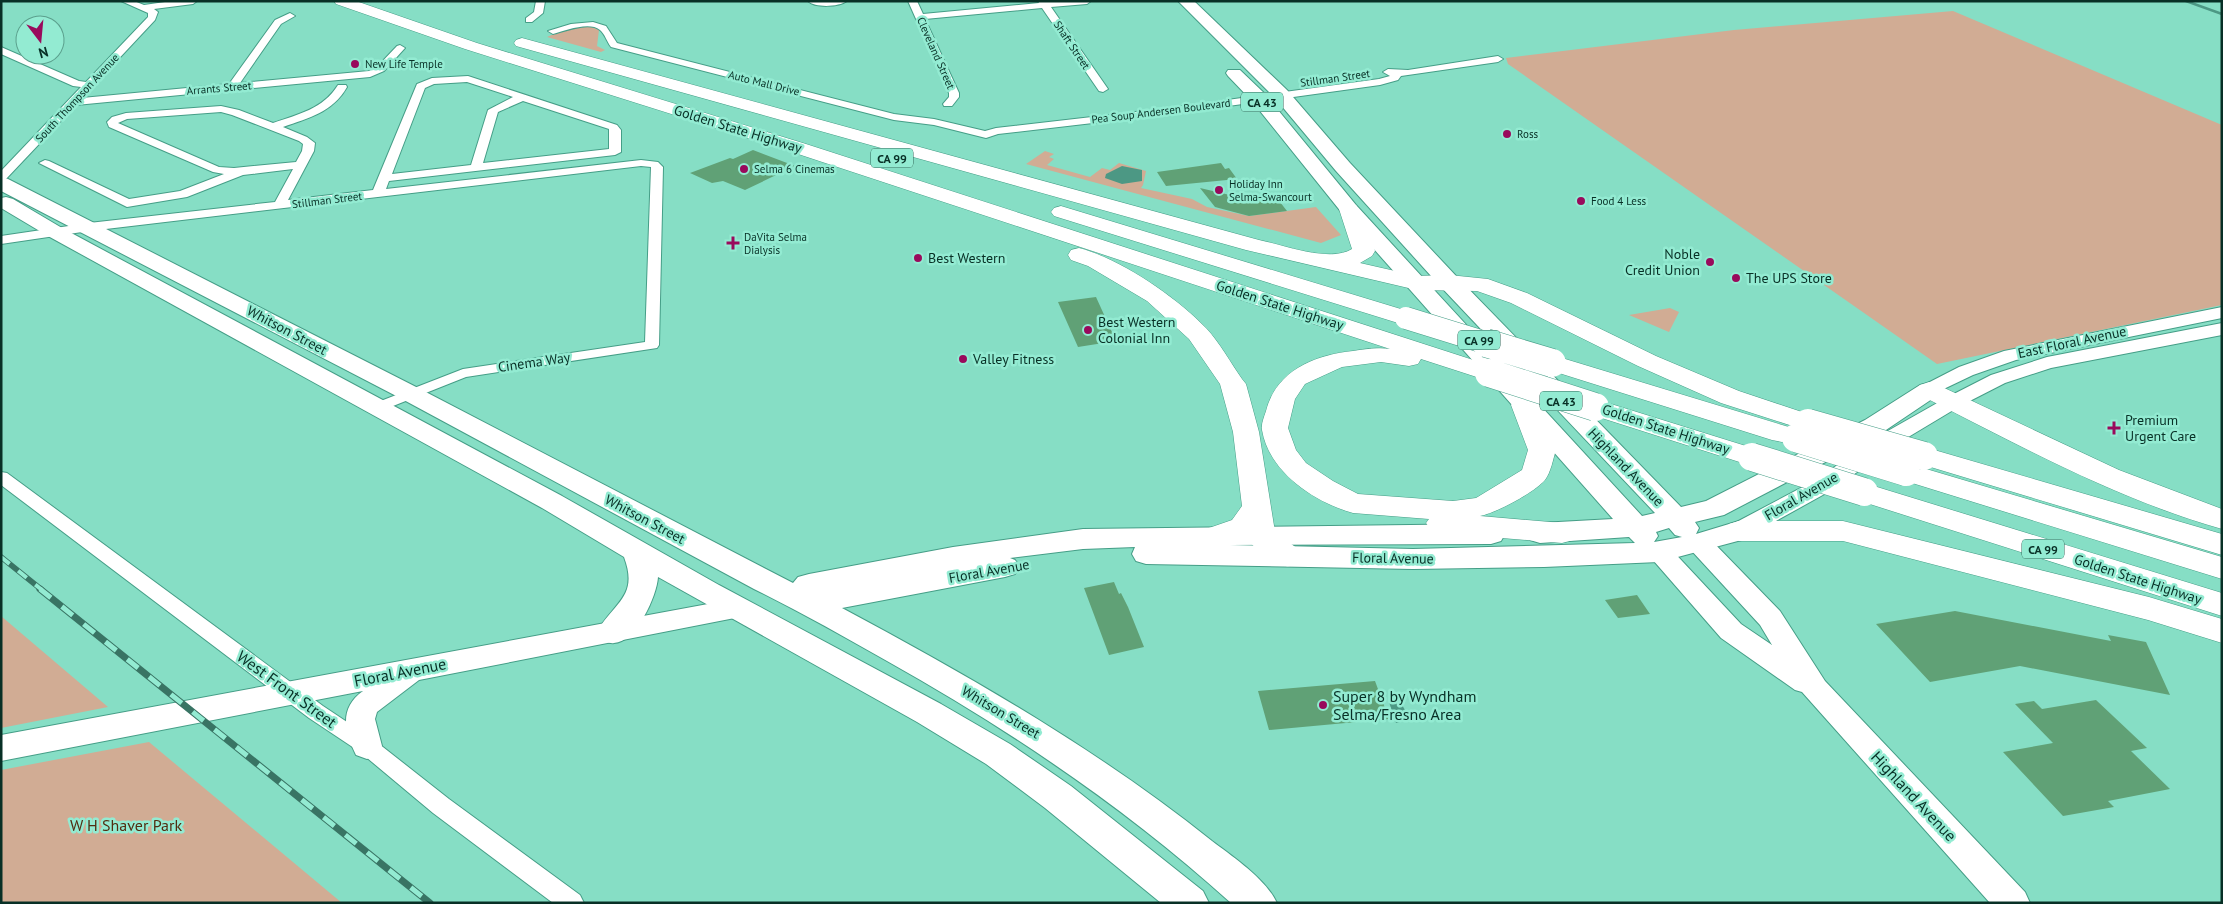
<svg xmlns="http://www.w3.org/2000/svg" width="2223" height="904" font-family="'PT Sans',sans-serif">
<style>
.green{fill:#d1ac94}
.water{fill:#4c9884}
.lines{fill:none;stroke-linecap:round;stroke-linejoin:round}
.stream{stroke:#4c9884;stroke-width:2.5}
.building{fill:#60a176}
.minor-casing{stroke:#459e87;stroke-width:2}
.tertiary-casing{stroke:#459e87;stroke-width:2}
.secondary-casing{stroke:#459e87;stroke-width:2}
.primary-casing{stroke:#459e87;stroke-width:2}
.motorway-casing{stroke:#459e87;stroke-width:1}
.minor{fill:#fff;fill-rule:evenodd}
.tertiary{fill:#fff;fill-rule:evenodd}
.secondary{fill:#fff;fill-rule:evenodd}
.primary{fill:#fff;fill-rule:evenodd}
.motorway{fill:#fff;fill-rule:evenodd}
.rail-far1-casing{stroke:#397464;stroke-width:5.5}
.rail-casing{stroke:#397464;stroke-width:7}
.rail-far1{stroke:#93ebd2;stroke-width:4;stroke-dasharray:11;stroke-linecap:butt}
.rail{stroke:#93ebd2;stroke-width:5;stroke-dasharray:14;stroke-linecap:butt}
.motorway-bridge-far1-casing{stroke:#459e87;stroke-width:23;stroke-linecap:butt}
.motorway-bridge-casing{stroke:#459e87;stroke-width:29;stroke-linecap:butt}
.motorway-bridge-far1{stroke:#fff;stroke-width:22}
.motorway-bridge{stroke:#fff;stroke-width:28}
.poi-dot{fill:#990a5c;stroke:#93ebd2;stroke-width:2}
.labels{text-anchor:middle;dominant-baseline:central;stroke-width:5;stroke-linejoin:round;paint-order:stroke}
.far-street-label{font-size:11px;fill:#083026;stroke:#93ebd2}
.far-poi-label{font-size:11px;fill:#083026;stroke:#93ebd2;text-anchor:start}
.shield{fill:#93ebd2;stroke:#32685a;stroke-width:1}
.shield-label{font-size:12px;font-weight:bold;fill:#083026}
.street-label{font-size:14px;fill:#083026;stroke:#93ebd2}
.poi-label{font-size:14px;fill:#083026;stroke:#93ebd2;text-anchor:start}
.near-street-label{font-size:16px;fill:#083026;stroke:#93ebd2}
.near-poi-label{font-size:16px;fill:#083026;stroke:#93ebd2;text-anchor:start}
.near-park-label{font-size:16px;fill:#522d12;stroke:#93ebd2}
</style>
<rect width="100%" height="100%" fill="#86dec5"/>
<path class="green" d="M 1953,11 L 2222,125 L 2222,305 L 1937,364 L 1508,64 L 1506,58 L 1734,30 Z
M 590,26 L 599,30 L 597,46 L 605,50 L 601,52 L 547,37 L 568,28 Z
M 1045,151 L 1054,154 L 1049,157 L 1054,159 L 1047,165 L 1090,177 L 1102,168 L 1110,170 L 1119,163 L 1146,171 L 1143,185 L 1141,188 L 1192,199 L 1207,207 L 1249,216 L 1316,207 L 1341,235 L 1321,243 L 1026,164 Z
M 1670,308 L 1679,312 L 1669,332 L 1629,315 Z
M 1,616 L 108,707 L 1,728 Z
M 149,742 L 342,903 L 1,903 L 1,770 Z"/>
<path class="water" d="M 1122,166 L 1142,170 L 1142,181 L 1122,184 L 1105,178 L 1106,174 Z
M 1399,700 L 1408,715 L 1409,720 L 1396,723 L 1389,702 Z"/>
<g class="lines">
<path class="stream" d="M 2186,1 L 2222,14"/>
</g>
<path class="building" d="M 753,150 L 795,166 L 745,190 L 723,181 L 712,183 L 690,173 L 730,158 L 733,159 Z
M 1221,163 L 1225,169 L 1229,168 L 1237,179 L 1166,186 L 1157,172 Z
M 1200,188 L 1251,200 L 1276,197 L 1287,211 L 1249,216 L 1215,207 Z
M 1096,297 L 1116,341 L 1078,347 L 1058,302 Z
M 1114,582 L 1119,594 L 1121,593 L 1128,607 L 1144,647 L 1109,655 L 1084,588 Z
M 1637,595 L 1650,614 L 1618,618 L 1605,600 Z
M 1955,611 L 2111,641 L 2108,635 L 2146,642 L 2170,695 L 2020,666 L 1930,682 L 1876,624 Z
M 1375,681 L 1389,719 L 1269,730 L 1258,691 Z
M 2096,700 L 2147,748 L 2131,751 L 2170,789 L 2108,801 L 2114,807 L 2063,816 L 2003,752 L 2053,743 L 2015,704 L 2034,701 L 2042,709 Z"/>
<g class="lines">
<g class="minor-casing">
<path id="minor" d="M 121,1 L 134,1 L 144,5 L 172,1 L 197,1 L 193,4 L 154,9 L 158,12 L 155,20 L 82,98 L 229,84 L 275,20 L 290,13 L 295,16 L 281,24 L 240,83 L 369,71 L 377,67 L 397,46 L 400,45 L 405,48 L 384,71 L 370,77 L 76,105 L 5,180 L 1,181 L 1,171 L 81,87 L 73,86 L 1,54 L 1,47 L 79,81 L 86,82 L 148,17 L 148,13 Z
M 536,1 L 545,1 L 543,13 L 532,22 L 526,22 L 526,18 L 534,12 Z
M 808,1 L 847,1 C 839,7 815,8 808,1 Z
M 908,1 L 917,1 L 923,14 L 1039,3 L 1038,1 L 1091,1 L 1087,4 L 1051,7 L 1108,89 L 1103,92 L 1099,91 L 1042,8 L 925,19 L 959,93 L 959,97 L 952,106 L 944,106 L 943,104 L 949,97 L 949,93 Z
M 593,22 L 606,26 L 617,43 L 894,114 L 934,119 L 985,131 L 996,128 L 1170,108 L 1379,79 L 1390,76 L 1383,72 L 1388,69 L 1408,70 L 1498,56 L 1503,59 L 1498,62 L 1401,76 L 1398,80 L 1380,85 L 1170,114 L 998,134 L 986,138 L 934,125 L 894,120 L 611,47 C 607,42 605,34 600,30 C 589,21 565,31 553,34 L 548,31 L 571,24 Z
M 468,76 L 617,125 L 621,130 L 621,152 L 615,155 L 389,181 L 386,189 L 641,160 L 658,162 L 663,167 L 659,345 L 657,348 L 466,377 L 383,410 L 373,410 L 370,407 L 373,404 L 463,369 L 645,342 L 651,167 L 641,166 L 89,231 L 1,244 L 1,236 L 89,223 L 275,202 L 293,169 L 243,175 L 187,197 L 127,207 L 39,163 L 45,160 L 49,161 L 129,199 L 180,191 L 224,174 L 213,172 L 109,127 L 107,122 L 112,117 L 126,113 L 221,106 L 239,110 L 273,123 C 299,114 323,109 338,85 L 346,85 L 347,87 C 333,112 309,118 283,127 L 307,137 L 315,143 L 314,151 L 288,200 L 373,190 L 417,84 L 432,78 ZM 467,82 L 513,97 L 488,110 L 471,165 L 392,174 L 425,88 L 434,84 ZM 523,101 L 609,129 L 609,149 L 483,163 L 498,112 ZM 221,112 L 232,115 L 299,141 L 303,144 L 302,151 L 296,162 L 234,168 L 219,167 L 118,123 L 127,119 Z
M 1,472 L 7,473 L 323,706 L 374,740 L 449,799 L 580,895 L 584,903 L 553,903 L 433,813 L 360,752 L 309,718 L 1,485 Z"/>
</g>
<g class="tertiary-casing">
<path id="tertiary" d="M 2222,307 L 2222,318 L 2016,360 L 1973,375 L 1929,396 L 1922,394 L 1919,390 L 1922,386 L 1959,367 L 2004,351 Z
M 2222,323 L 2222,335 L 2051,368 L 2005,383 L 1960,406 L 1900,442 L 1830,491 L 1747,537 L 1739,539 L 1731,537 L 1728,531 L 1731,525 L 1814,481 L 1886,432 L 1946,398 L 1991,375 L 2047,357 Z"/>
</g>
<g class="secondary-casing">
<path id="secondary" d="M 1699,534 L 1708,537 L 1780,611 L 1825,681 L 2025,892 L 2030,903 L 1990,903 L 1802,692 L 1795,690 L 1721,638 L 1646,552 L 1650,546 L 1659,543 L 1668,546 L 1741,624 L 1772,645 L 1760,625 L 1690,549 L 1686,543 L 1690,537 Z
M 735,599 L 745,602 L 749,609 L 745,616 L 419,680 L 377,712 L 375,719 L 382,746 L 378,755 L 367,759 L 356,755 C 344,731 339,708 363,691 L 1,761 L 1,735 Z"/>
</g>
<g class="primary-casing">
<path id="primary" d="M 1178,1 L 1194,1 L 1287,90 L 1350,163 L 1457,277 L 1681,507 L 1706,501 L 1865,420 L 1920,385 L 1929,383 L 1938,385 L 1941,390 L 1938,395 L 1883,432 L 1724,515 L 1695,522 L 1699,528 L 1696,534 L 1739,521 L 1749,524 L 1753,531 L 1749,538 L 1659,562 L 1544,567 L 1413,569 L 1146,564 L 1136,561 L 1132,554 L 1135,547 L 1083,549 L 1010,558 L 1015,560 L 1020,567 L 1015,574 L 1005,577 L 842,608 C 971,677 1097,749 1212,841 C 1233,857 1266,879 1277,903 L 1231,903 C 1126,808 1010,730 887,661 C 843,636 799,611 754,589 L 402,399 L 1,191 L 1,177 L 8,179 L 420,389 L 793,583 L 798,577 L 809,574 L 953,547 L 1083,529 L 1491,524 L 1501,527 L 1505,534 L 1501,541 L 1491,544 L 1230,545 L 1413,549 L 1635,543 L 1629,537 L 1540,543 L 1530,540 L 1526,533 L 1530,526 L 1540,523 L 1613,519 L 1342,213 L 1252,101 L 1228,76 L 1226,73 L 1228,70 L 1240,70 L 1264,93 L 1356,205 L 1642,516 L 1655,513 L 1441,287 L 1336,171 L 1275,98 ZM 1669,528 L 1675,535 L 1682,537 L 1654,542 L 1658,536 L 1656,532 Z
M 6,197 L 13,199 L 62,228 L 562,496 L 719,585 L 941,704 L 1010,744 L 1071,786 L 1203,891 L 1209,903 L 1161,903 L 1045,808 L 986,764 L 917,722 L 658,577 C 657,596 636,642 614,643 C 610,644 605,641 602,640 L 597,632 C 614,602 639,597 624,557 L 542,508 L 48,236 L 1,208 L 1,198 Z"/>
</g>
<g class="motorway-casing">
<path id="motorway" d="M 334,1 L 356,1 L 477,43 L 806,144 L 1498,368 L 1502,373 L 1498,378 L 1489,381 L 1421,359 L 1418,364 L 1409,366 L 1381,362 L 1342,367 L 1305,384 L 1295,399 L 1288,428 L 1296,450 L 1306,463 L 1333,481 L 1358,494 L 1453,501 L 1476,498 L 1522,470 L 1528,450 L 1511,405 L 1515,399 L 1524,397 L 1533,399 L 1556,450 C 1553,459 1551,472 1545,480 C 1535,492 1496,513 1480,516 L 1562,523 L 1573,526 L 1577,533 L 1573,540 L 1562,543 L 1441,533 L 1431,530 L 1426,523 L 1429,519 L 1353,513 C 1314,502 1269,472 1262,430 C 1261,424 1264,417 1266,411 C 1276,371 1314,355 1353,351 C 1365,349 1378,347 1390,349 L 792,152 L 465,49 L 336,4 Z
M 522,38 L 1259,240 C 1284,245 1329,263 1352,249 L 1339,209 L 1342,205 L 1349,203 L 1356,205 L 1371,236 L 1375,251 L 1372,256 L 1360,263 L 1417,276 L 1449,275 L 1488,279 L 1527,293 L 1656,356 L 1739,391 L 1817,417 L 1821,423 L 1817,429 L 1808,431 L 1721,403 L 1638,366 L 1511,303 L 1477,291 L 1417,290 L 1246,250 L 516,46 L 514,43 L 516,40 Z
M 1061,206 L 1414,313 L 1418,318 L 1414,323 L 1406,325 L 1398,323 L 1054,216 L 1051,212 L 1054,208 Z
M 1079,248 C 1121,259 1176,297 1206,328 C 1220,343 1230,362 1242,379 L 1246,384 L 1259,432 L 1275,532 L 1298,549 L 1302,556 L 1298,563 C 1294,565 1289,567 1286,566 C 1272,565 1253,548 1246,536 L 1217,546 L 1206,543 L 1202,536 L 1206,529 L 1232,520 L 1242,506 L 1233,432 L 1220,384 L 1189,339 L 1147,301 L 1088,266 L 1071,260 L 1068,255 L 1071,250 Z
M 1552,355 L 1792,428 L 1796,434 L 1792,440 L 1782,442 L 1772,440 L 1543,368 L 1539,363 L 1543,358 Z
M 1929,382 L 1938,385 L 2119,470 L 2222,509 L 2222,529 C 2116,499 2017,444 1920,395 L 1916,390 L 1920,385 Z
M 1595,399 L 1762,451 L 1766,457 L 1762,463 L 1752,466 L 1586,413 L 1582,407 L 1586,401 Z
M 1924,447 L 2222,534 L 2222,555 L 1914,462 L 1910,456 L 1914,450 Z
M 1906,463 L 2222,557 L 2222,579 L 1896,478 L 1892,472 L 1896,466 Z
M 1864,483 L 2222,593 L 2222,616 L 1854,499 L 1850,492 L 1854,485 Z
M 1739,521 L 1843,521 L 2149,597 L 2222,619 L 2222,643 L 2148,620 L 1843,541 L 1739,541 L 1729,538 L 1724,531 L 1729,524 Z"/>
</g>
<use href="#minor" class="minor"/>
<use href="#tertiary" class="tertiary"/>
<use href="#secondary" class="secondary"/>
<use href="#primary" class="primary"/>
<use href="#motorway" class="motorway"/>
<g class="rail-far1-casing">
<path id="rail-far1" d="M 1,557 L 42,590"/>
</g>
<g class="rail-casing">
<path id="rail" d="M 40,589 L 430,903"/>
</g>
<use href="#rail-far1" class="rail-far1"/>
<use href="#rail" class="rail"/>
<g class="motorway-bridge-far1-casing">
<path id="motorway-bridge-far1" d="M 1406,318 L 1490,344"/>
</g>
<g class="motorway-bridge-casing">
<path id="motorway-bridge" d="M 1486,343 L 1552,363
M 1489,373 L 1595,407
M 1808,423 L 1924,456
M 1796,438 L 1906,472
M 1752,457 L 1864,492"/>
</g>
<use href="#motorway-bridge-far1" class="motorway-bridge-far1"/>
<use href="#motorway-bridge" class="motorway-bridge"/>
</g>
<g class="poi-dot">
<circle cx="355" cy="64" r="5"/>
<circle cx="1507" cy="134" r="5"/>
<circle cx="744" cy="169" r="5"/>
<circle cx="1219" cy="190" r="5"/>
<circle cx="1581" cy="201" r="5"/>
<path d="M730.5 235.5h5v5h5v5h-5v5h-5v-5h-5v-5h5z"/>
<circle cx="918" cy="258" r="5"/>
<circle cx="1710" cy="262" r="5"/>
<circle cx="1736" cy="278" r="5"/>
<circle cx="1088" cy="330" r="5"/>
<circle cx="963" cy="359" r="5"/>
<path d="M2111.5 420.5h5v5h5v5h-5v5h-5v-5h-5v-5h5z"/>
<circle cx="1323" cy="705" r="5"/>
</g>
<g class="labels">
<g class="far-street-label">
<text transform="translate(1072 45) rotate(56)">Shaft Street</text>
<text transform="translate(936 53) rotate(66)">Cleveland Street</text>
<text transform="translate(1335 78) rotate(-8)">Stillman Street</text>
<text transform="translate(764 83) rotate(14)">Auto Mall Drive</text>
<text transform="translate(219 88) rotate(-5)">Arrants Street</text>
<text transform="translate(77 98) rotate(-47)">South Thompson Avenue</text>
<text transform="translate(1161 111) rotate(-7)">Pea Soup Andersen Boulevard</text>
<text transform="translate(327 200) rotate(-7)">Stillman Street</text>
</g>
<g class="far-poi-label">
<text x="365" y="64">New Life Temple</text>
<text x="1517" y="134">Ross</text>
<text x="754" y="169">Selma 6 Cinemas</text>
<text x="1229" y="184">Holiday Inn<tspan x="1229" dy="13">Selma-Swancourt</tspan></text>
<text x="1591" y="201">Food 4 Less</text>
<text x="744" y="237">DaVita Selma<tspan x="744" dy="13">Dialysis</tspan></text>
</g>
<g class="shield">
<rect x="1241" y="92.5" width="42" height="19" rx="4"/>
<rect x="871" y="148.5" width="42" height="19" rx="4"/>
<rect x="1458" y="330.5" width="42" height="19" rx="4"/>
<rect x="1540" y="391.5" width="42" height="19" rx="4"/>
<rect x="2022" y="539.5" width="42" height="19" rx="4"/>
</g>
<g class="shield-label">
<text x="1262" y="102">CA 43</text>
<text x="892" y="158">CA 99</text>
<text x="1479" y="340">CA 99</text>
<text x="1561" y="401">CA 43</text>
<text x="2043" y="549">CA 99</text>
</g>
<g class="street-label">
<text transform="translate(738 129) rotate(17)">Golden State Highway</text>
<text transform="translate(1280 305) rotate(18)">Golden State Highway</text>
<text transform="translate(287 330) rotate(28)">Whitson Street</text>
<text transform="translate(2072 342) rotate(-12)">East Floral Avenue</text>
<text transform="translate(534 362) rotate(-8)">Cinema Way</text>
<text transform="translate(1666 429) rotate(18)">Golden State Highway</text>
<text transform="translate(1626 467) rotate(46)">Highland Avenue</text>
<text transform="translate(1801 496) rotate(-30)">Floral Avenue</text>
<text transform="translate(645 519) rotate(28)">Whitson Street</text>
<text transform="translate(1393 558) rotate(1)">Floral Avenue</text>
<text transform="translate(989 571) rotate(-10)">Floral Avenue</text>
<text transform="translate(2138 579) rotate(18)">Golden State Highway</text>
<text transform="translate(1001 712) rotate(31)">Whitson Street</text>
</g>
<g class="poi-label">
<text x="1700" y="254" text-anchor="end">Noble<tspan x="1700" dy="16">Credit Union</tspan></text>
<text x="928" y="258">Best Western</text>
<text x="1746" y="278">The UPS Store</text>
<text x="1098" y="322">Best Western<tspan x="1098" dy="16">Colonial Inn</tspan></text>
<text x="973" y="359">Valley Fitness</text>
<text x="2125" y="420">Premium<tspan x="2125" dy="16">Urgent Care</tspan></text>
</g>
<g class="near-street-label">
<text transform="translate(400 672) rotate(-11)">Floral Avenue</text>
<text transform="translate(287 689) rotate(36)">West Front Street</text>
<text transform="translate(1914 796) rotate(47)">Highland Avenue</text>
</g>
<g class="near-poi-label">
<text x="1333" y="696">Super 8 by Wyndham<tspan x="1333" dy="18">Selma/Fresno Area</tspan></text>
</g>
<g class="near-park-label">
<text x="126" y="825">W H Shaver Park</text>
</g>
</g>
<rect width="2223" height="904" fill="none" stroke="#083026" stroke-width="5"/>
<g transform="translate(40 40) rotate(164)"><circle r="24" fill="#93ebd2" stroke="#5ba08d"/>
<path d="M0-4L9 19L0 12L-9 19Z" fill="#990a5c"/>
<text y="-8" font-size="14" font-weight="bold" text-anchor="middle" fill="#083026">N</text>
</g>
</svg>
